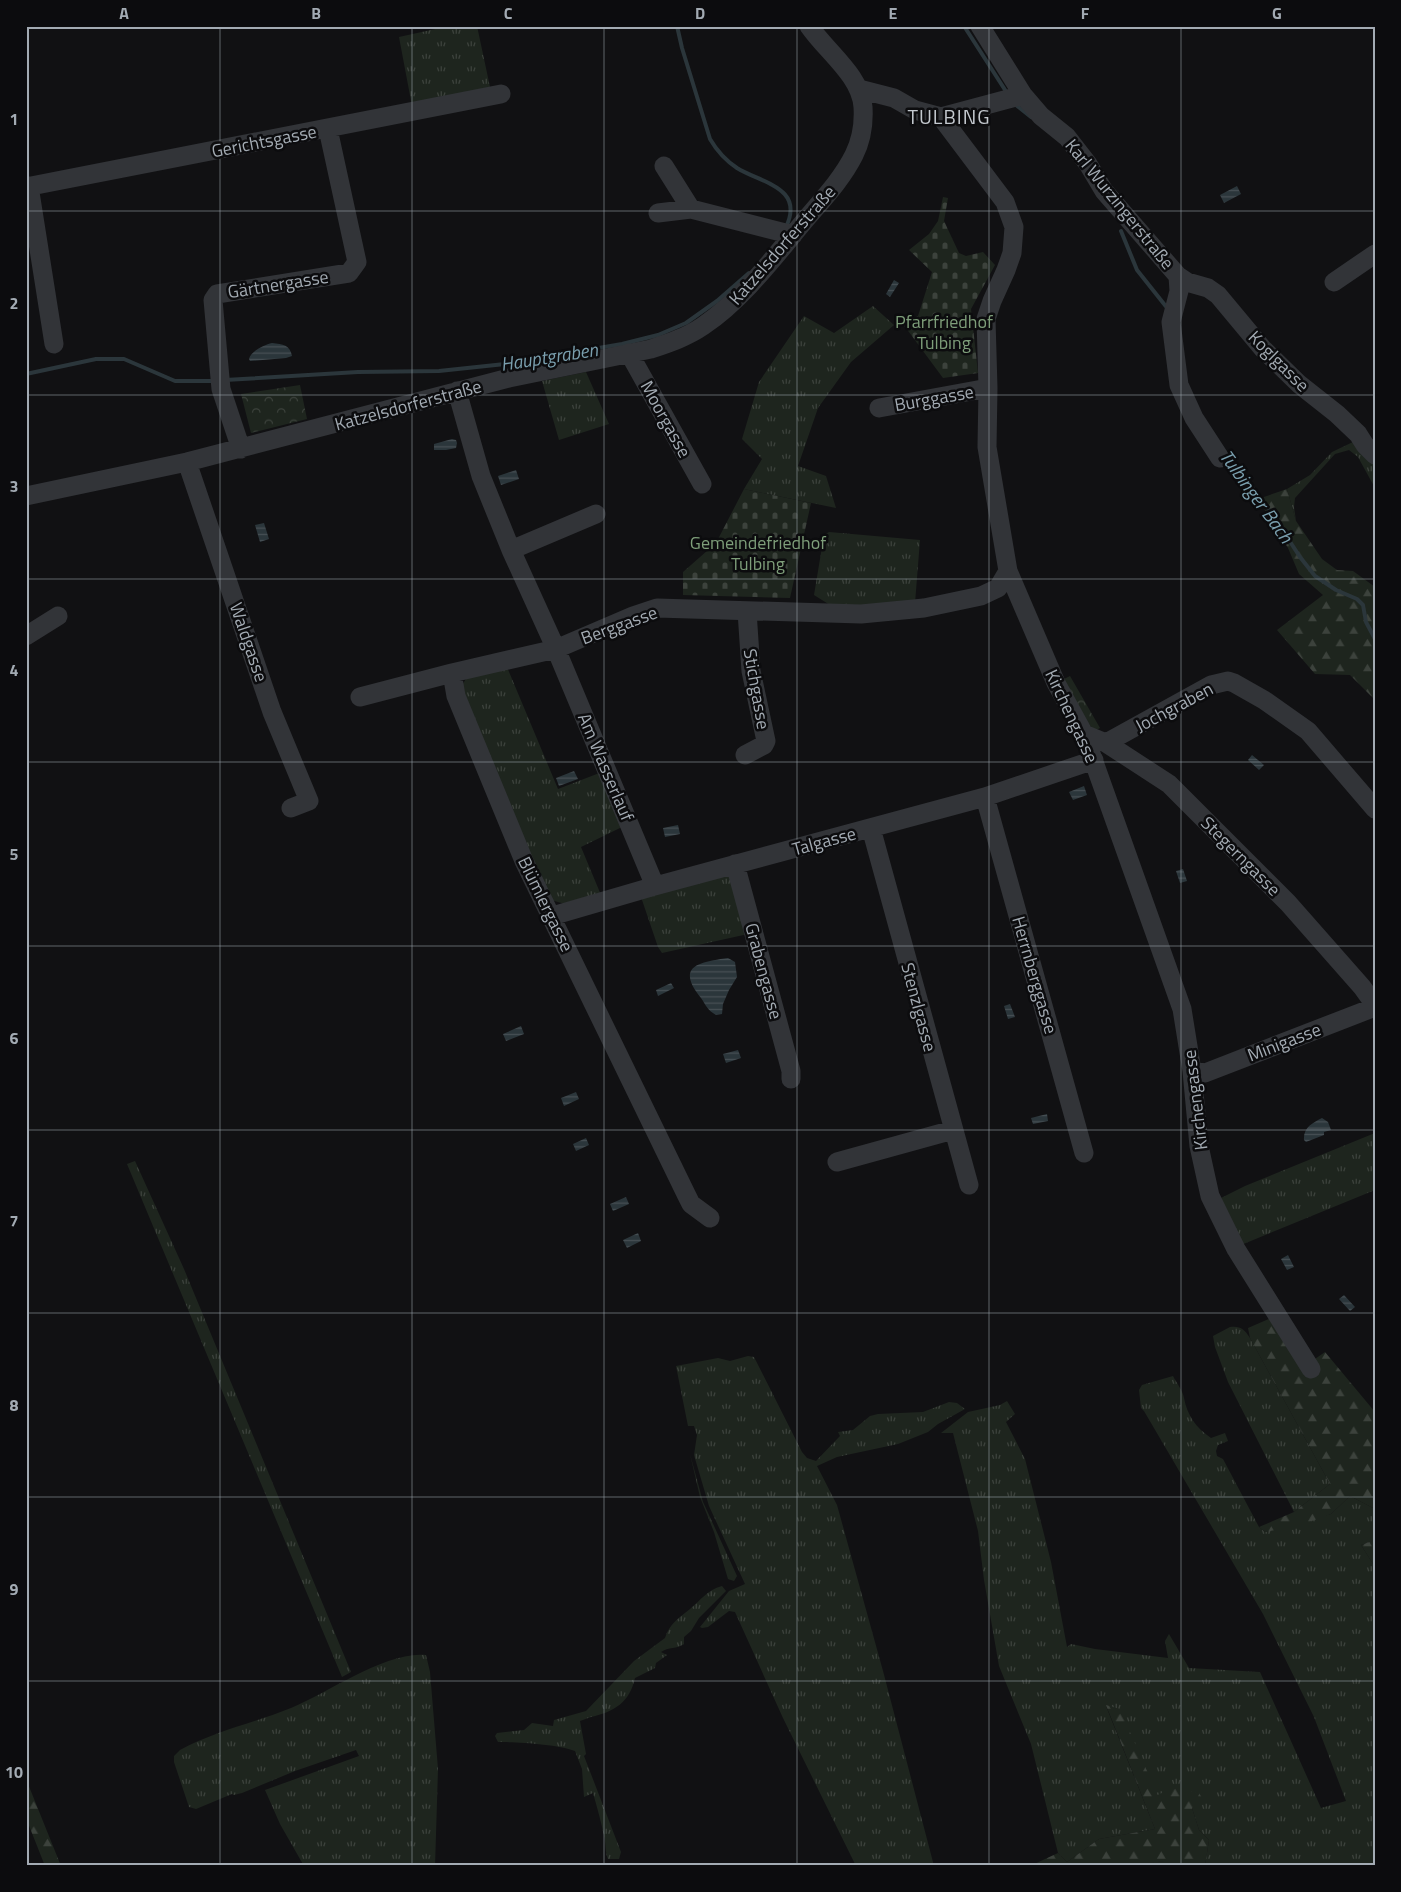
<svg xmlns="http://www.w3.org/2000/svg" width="1401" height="1892" font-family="'Titillium Web',sans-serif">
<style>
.grass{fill:url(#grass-tufts)}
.forest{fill:url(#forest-firs)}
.cemetery{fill:url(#cemetery-stones)}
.park{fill:url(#park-crowns)}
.water{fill:url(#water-rules)}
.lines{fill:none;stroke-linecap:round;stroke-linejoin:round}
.stream{stroke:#2b363b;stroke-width:4}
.minor{stroke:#323438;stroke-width:19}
.grid{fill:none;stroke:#a3abb3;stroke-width:1;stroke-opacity:0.55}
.labels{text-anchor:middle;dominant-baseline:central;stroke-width:5;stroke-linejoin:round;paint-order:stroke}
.street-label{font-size:18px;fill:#a3abb3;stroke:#0c0c0e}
.park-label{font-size:18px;fill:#7e9e7a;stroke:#0c0c0e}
.water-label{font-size:19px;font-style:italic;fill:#7a9fae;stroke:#0c0c0e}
.quarter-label{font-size:20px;letter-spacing:1px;fill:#c4c9cf;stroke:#0c0c0e}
.neatline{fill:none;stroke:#a3abb3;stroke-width:2}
.grid-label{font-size:16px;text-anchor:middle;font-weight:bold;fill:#a3abb3}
</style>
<defs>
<pattern id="grass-tufts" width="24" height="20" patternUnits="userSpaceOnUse" patternTransform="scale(1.25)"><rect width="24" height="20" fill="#1e251e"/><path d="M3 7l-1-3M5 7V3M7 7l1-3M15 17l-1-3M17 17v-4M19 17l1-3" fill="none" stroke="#3c423c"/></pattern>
<pattern id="forest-firs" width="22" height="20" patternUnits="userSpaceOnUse" patternTransform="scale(1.25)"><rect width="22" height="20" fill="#1e251e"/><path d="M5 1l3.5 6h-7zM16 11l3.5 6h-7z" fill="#3c423c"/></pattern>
<pattern id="cemetery-stones" width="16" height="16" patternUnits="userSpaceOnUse" patternTransform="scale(1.25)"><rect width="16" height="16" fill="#1e251e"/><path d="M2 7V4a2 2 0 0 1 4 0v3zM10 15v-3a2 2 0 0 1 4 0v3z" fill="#3c423c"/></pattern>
<pattern id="park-crowns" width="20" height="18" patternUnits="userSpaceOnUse" patternTransform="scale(1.25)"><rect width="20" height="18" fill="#1e251e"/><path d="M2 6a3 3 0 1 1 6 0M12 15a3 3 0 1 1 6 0" fill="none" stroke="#3c423c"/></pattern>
<pattern id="water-rules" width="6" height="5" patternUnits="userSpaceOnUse" patternTransform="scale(1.25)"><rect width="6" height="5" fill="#2b363b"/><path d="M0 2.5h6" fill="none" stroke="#475055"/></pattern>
</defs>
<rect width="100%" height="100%" fill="#111113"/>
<path class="grass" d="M 449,26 L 477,26 L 490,87 L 412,106 L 399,37 Z
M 873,306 L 894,325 L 851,362 L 818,408 L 798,466 L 826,476 L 836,508 L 744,489 L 762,459 L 742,439 L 759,382 L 804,316 L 834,333 Z
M 586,372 L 609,424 L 559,440 L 542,381 Z
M 1355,441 L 1375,460 L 1375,488 L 1358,457 L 1349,450 L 1335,454 L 1295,498 L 1294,507 L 1296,521 L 1287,489 L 1310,475 L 1332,452 Z
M 829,532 L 920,540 L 915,603 L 870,607 L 830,605 L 814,595 L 824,535 Z
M 507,667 L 558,789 L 602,772 L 622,827 L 581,847 L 601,895 L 565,904 L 551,900 L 539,883 L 461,687 L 467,677 Z
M 726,875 L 733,880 L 748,934 L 662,953 L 658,947 L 641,897 Z
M 1375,1133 L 1375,1190 L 1241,1245 L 1221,1198 L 1245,1186 Z
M 135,1161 L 184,1269 L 351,1672 L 342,1677 L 127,1164 Z
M 1230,1327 C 1241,1326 1244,1329 1250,1338 L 1330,1484 L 1294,1512 L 1228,1382 L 1215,1347 L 1213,1336 Z
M 748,1356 L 754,1357 L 802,1452 L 807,1458 L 816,1461 L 840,1436 L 838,1432 L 853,1430 L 870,1416 L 878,1414 L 923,1412 L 949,1402 L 957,1403 L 965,1409 L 938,1424 L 928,1432 L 898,1444 L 837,1457 L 817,1466 L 837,1505 L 883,1671 L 934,1866 L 856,1866 L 783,1718 L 735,1612 L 729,1611 L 708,1627 L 702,1628 L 700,1627 L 729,1591 L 745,1584 L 709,1506 L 694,1455 L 697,1435 L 694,1426 L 688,1426 L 676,1366 L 718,1358 L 730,1361 Z
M 1173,1376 C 1176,1382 1183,1391 1184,1398 C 1187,1415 1196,1428 1211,1438 L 1225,1433 L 1228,1441 L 1218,1445 L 1216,1451 L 1217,1456 L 1223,1459 L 1259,1527 L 1265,1532 L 1331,1514 L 1350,1496 L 1375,1509 L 1375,1540 L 1361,1545 L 1375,1567 L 1375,1866 L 1205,1866 L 1209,1840 L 1199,1830 L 1192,1808 L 1153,1797 L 1106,1706 L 1155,1829 L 1099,1839 L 1067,1862 L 1058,1853 L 1031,1744 L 999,1666 L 984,1580 L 978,1531 L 953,1433 L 941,1433 L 968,1412 L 1000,1405 L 1007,1401 L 1015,1414 L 1006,1422 L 1025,1459 L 1051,1562 L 1067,1647 L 1071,1644 L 1095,1649 L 1168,1658 L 1165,1641 L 1169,1634 L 1189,1668 L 1260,1672 L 1321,1808 L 1346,1801 L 1314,1717 L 1263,1614 L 1144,1411 L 1141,1408 L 1139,1390 L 1142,1385 Z
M 690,1454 L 703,1502 L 737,1576 L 734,1581 L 728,1579 L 714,1532 L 700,1497 Z
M 722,1586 L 726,1591 L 699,1618 L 691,1631 L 684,1637 L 684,1644 C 677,1649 668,1647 661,1652 L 667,1655 L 656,1663 L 655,1668 L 635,1678 C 630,1702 614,1712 591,1717 C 587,1718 584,1720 580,1721 L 586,1754 L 584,1756 L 621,1852 L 619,1859 L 608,1859 C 605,1853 606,1843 604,1836 C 601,1821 597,1807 593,1793 L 584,1797 L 582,1769 L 575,1751 C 557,1744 518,1742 498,1742 L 495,1736 L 497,1733 L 524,1730 L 532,1723 L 553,1726 L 554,1720 L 586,1711 L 634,1661 L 665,1638 C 669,1624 680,1617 690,1609 C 701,1600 707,1590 722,1586 Z
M 426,1655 L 430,1672 L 438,1769 L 435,1866 L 304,1866 L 280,1824 L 265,1790 L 359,1756 L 356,1750 L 295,1771 L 242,1793 L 234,1795 L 232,1794 L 196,1809 L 189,1807 L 174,1762 L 174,1756 L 180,1750 C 215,1731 254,1723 291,1708 C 328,1693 386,1651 426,1655 Z
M 1167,1861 L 1183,1866 L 1144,1866 L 1154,1862 Z"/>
<path class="forest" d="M 1287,489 L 1296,521 L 1322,559 L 1337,570 L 1353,571 L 1375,587 L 1375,700 L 1350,675 L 1315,674 L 1277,630 L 1323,595 L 1299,574 L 1288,548 L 1258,499 Z
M 1271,1318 L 1302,1368 L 1325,1352 L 1375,1412 L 1375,1509 L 1350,1496 L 1331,1514 L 1298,1526 L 1265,1532 L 1259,1527 L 1294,1512 L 1330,1484 L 1250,1338 L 1248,1328 Z
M 1375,1540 L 1375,1567 L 1361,1545 Z
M 1106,1705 L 1120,1709 L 1154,1787 L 1153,1797 L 1175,1787 L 1199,1793 L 1202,1798 L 1192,1808 L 1199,1830 L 1209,1840 L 1205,1866 C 1198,1866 1191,1867 1184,1866 C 1167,1863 1162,1858 1144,1866 L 1030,1866 L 1058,1853 L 1067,1862 L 1099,1839 L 1155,1829 Z
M 26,1779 L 61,1866 L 45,1866 L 26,1818 Z"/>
<path class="cemetery" d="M 943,197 L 948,198 L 944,221 L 959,253 L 966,256 L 983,252 L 995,265 L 971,309 L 978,373 L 943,378 L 903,324 L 918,316 L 932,272 L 909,250 L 929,234 L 938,221 Z
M 744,489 L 811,503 L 790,598 L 683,595 L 683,572 L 716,543 Z"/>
<path class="park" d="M 300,385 L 307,419 L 251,433 L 241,394 Z
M 1070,676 L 1100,728 L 1094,731 L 1058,682 Z"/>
<path class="water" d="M 1237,186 L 1241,194 L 1224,203 L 1220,195 Z
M 894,280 L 899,283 L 890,297 L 886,294 Z
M 272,343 C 283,344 290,345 292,356 L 286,358 L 250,361 L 249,359 C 251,351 264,345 272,343 Z
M 452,439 L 456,440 L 457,443 L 456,448 L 446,450 L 434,450 L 434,444 Z
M 516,470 L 519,479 L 501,485 L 498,476 Z
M 264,523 L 269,539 L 260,542 L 255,525 Z
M 1252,755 L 1264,765 L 1259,770 L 1248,760 Z
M 574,771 L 578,779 L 559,786 L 556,778 Z
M 1084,786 L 1087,795 L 1073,800 L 1069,792 Z
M 678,825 L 680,834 L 665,837 L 663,828 Z
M 1183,869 L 1187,881 L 1180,883 L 1176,871 Z
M 728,958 L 735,962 L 737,977 L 729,990 L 723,1004 L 722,1014 L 716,1015 C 707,1010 706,1005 701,998 C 675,966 699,962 728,958 Z
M 671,983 L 674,988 L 658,996 L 656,990 Z
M 1010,1004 L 1015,1017 L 1008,1019 L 1004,1006 Z
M 521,1026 L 524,1034 L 506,1041 L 503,1034 Z
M 738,1050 L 741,1058 L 726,1063 L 723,1054 Z
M 576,1092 L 579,1099 L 564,1106 L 561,1098 Z
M 1047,1114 L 1048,1121 L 1033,1124 L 1031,1118 Z
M 1322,1118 L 1328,1122 L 1331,1130 L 1324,1132 L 1324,1135 L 1306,1142 L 1304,1140 C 1303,1128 1312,1123 1322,1118 Z
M 586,1138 L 589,1145 L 576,1151 L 573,1144 Z
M 626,1197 L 629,1204 L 613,1211 L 610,1204 Z
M 638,1233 L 641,1241 L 627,1248 L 623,1240 Z
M 1288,1255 L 1294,1267 L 1287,1270 L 1281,1259 Z
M 1344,1295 L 1355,1307 L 1350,1311 L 1339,1299 Z"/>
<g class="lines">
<path class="stream" d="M 677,26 L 682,48 L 710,139 C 717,151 725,160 737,168 C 761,183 805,187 786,227
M 964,26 L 1007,93
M 1016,105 L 1031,117
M 1121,231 L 1137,270 L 1168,309
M 26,374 L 96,359 L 124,359 L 175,381 L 215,381
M 225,380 L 358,372 L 439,371 L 505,364 L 622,344 L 658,335 L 686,323 L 717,301 L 749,273
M 1228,455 L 1272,514 L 1300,557 L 1315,576 L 1336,590 L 1357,599 L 1363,605 L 1366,622 L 1375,639"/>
<path class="minor" d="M 980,26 L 1023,95 L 1041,116 L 1067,137 L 1088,164 L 1104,191 L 1178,276 L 1187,282 L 1208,288 L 1218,295 L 1263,349 L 1299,384 L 1337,414 L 1358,434 L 1365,445 L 1375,455
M 859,89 L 894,98 L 915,110 L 941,117 L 1023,95
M 941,117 L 1005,202 L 1014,227 L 1012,253 L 1006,270 L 992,301 L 986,319 L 988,388 L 987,447 L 1008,571 L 1056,683 L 1084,734 L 1182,1009 L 1192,1071 L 1199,1146 L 1210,1196 L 1236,1249 L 1311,1369
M 664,166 L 691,209
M 29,186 L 54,344
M 26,187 L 501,94
M 658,213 L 691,209 L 793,235
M 1178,276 L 1179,291 L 1171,322 L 1179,385 L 1194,418 L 1220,458
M 1334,282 L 1375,254
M 629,353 L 702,484
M 457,391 L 481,476 L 511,550 L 556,649 L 633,616 L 657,608 L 861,614 L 924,608 L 981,596 L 998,588 L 1008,571
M 879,408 L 988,388
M 241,449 L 221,389 L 213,300 L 217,294 L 349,273 L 357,262 L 328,129
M 187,462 L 272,712 L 309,801 L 291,808
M 26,496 L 187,462 L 509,378 L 651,349 C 669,343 687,337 703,326 C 744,298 774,257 806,219 C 823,199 842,179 854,155 C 861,141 864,123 863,107 C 861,76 827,52 809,26
M 511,550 L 596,514
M 26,636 L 58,616
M 360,697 L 452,673
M 1084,734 L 1106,743 L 1169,784 L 1288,903 L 1362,987 L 1375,1005
M 1106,743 L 1211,685 L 1228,681 L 1234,683 L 1264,700 L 1308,731 L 1375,809
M 745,755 L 764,745 L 766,741 L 751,671 L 747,611
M 985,797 L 1084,1153
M 871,828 L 969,1185
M 735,864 L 791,1071 L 791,1079
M 655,886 L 556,649 L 452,673 L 456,696 L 524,861 L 687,1196 L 691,1204 L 710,1218
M 552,916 L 655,886 L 985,797 L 1094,760
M 1192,1071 L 1205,1073 L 1375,1007
M 837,1162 L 953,1130"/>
</g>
<path class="grid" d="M 220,26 L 220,1866M 412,26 L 412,1866M 604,26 L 604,1866M 797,26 L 797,1866M 989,26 L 989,1866M 1181,26 L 1181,1866M 26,211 L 1375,211M 26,395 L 1375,395M 26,579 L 1375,579M 26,762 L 1375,762M 26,946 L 1375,946M 26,1130 L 1375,1130M 26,1313 L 1375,1313M 26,1497 L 1375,1497M 26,1681 L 1375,1681"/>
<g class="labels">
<g class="street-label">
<text transform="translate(264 141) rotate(-11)">Gerichtsgasse</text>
<text transform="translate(1120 204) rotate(51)">Karl Wurzingerstraße</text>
<text transform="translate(782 245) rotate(-49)">Katzelsdorferstraße</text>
<text transform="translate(278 284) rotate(-9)">Gärtnergasse</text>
<text transform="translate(1279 361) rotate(45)">Koglgasse</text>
<text transform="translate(934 398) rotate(-10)">Burggasse</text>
<text transform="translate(408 405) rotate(-15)">Katzelsdorferstraße</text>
<text transform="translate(666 419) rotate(61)">Moorgasse</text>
<text transform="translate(619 625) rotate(-20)">Berggasse</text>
<text transform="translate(249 642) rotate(71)">Waldgasse</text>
<text transform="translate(757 689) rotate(80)">Stichgasse</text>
<text transform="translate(1174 707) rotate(-28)">Jochgraben</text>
<text transform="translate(1072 716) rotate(65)">Kirchengasse</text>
<text transform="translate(606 767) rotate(67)">Am Wasserlauf</text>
<text transform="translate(824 841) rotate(-15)">Talgasse</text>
<text transform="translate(1241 856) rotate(45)">Stegerngasse</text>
<text transform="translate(546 904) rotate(64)">Blümlergasse</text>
<text transform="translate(764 971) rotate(75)">Grabengasse</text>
<text transform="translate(1035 975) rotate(74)">Herrnberggasse</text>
<text transform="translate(919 1007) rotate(75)">Stenzlgasse</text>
<text transform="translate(1284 1042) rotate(-21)">Minigasse</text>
<text transform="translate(1195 1100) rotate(-97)">Kirchengasse</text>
</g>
<g class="park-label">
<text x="944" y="321">Pfarrfriedhof<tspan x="944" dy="21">Tulbing</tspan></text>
<text x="758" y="542">Gemeindefriedhof<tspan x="758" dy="21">Tulbing</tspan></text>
</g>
<g class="water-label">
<text transform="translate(549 356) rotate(-9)">Hauptgraben</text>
<text transform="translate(1257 496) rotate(54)">Tulbinger Bach</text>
</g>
<g class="quarter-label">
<text x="949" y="116">TULBING</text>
</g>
</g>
<rect width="1401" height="1892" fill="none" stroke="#0c0c0e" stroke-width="55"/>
<rect x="28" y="28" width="1346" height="1836" class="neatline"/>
<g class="grid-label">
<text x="124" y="19">A</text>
<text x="316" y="19">B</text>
<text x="508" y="19">C</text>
<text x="700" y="19">D</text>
<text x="893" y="19">E</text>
<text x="1085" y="19">F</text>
<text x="1277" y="19">G</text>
<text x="14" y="125">1</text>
<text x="14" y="309">2</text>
<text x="14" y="492">3</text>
<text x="14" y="676">4</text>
<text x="14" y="860">5</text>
<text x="14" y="1044">6</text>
<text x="14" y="1227">7</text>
<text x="14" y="1411">8</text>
<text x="14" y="1595">9</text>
<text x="14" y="1778">10</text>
</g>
</svg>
